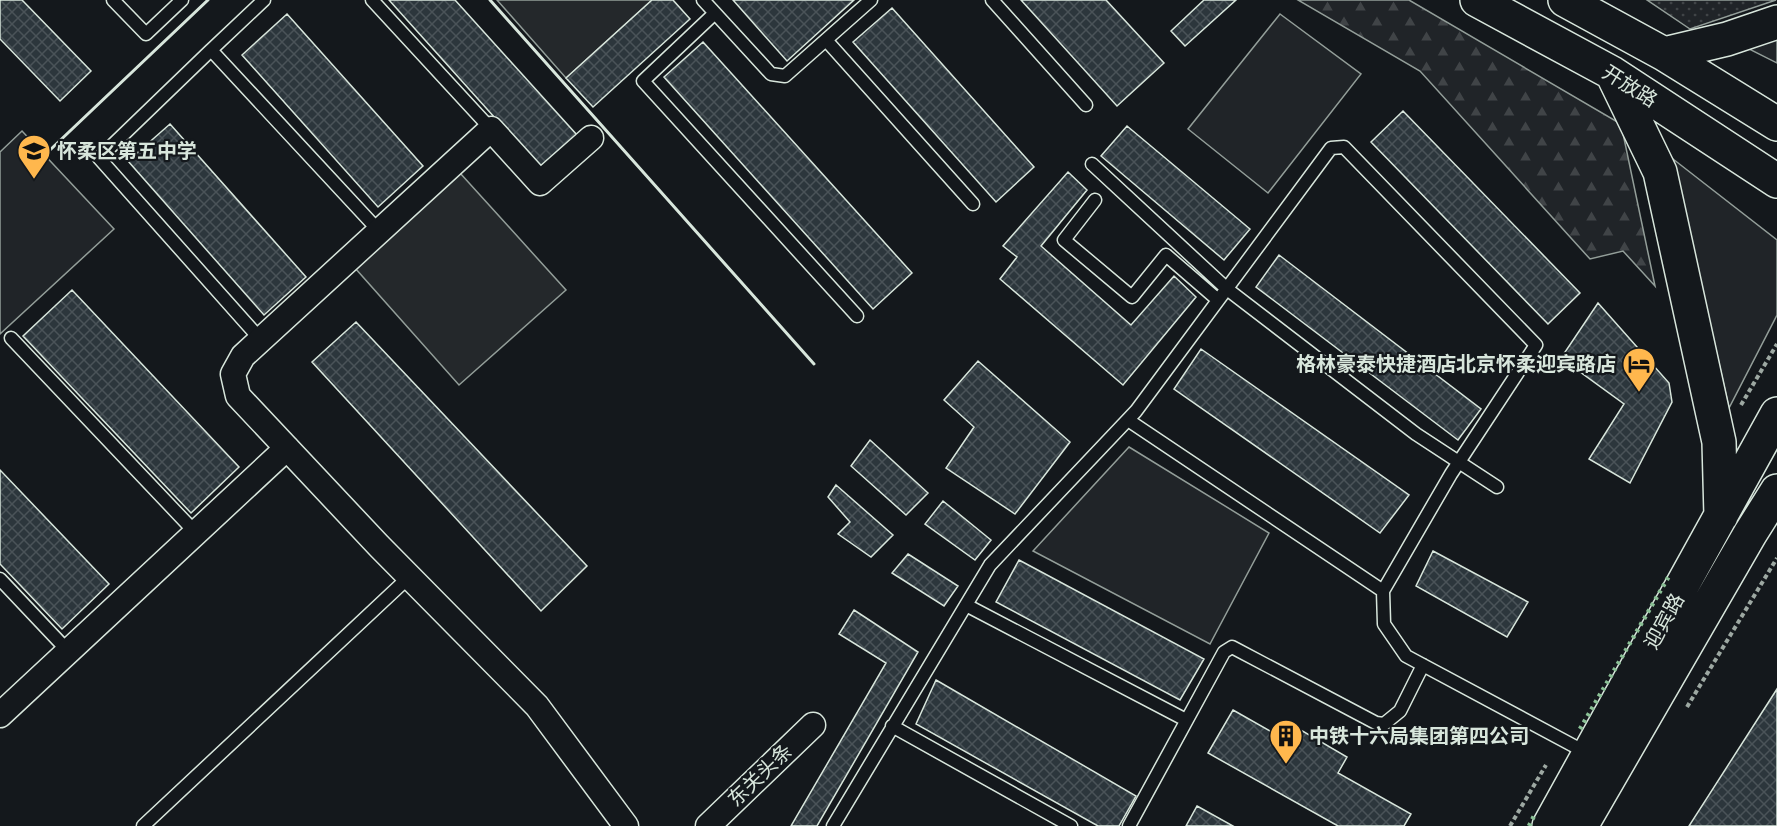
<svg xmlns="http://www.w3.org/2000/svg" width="1777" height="826" font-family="Cabin,'Noto Sans SC',sans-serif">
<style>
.green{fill:#202428;stroke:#939e99;stroke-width:1.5}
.forest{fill:url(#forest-firs);stroke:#939e99;stroke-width:1.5}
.park{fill:url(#park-dots);stroke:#939e99;stroke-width:1.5}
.parking{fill:#24282b;stroke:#939e99;stroke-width:1.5}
.building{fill:url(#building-cross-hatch);stroke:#d8e6dc;stroke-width:1.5}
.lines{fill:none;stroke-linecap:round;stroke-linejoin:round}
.lane-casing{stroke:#d8e6dc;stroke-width:15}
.street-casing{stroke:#d8e6dc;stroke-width:27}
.secondary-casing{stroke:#d8e6dc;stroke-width:36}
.path{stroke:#9da8a2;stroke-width:4;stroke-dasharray:4.5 3;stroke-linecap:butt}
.lane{stroke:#14181c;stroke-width:12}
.street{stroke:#14181c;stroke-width:24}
.secondary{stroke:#14181c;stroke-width:33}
.hedge{stroke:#8ac095;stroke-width:4.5;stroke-dasharray:3 4.5;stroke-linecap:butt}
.wall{stroke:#d8e6dc;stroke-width:3}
.labels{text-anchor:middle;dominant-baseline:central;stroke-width:4.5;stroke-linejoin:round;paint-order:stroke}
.street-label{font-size:20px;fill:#d8e6dc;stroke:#14181c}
.poi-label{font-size:20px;font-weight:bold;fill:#d8e6dc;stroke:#14181c;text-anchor:start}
</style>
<defs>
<pattern id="forest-firs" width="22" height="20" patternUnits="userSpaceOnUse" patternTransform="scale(1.5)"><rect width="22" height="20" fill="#202428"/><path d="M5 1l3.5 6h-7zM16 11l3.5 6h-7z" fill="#404447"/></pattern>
<pattern id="park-dots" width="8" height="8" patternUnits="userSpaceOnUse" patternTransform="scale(1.5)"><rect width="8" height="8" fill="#202428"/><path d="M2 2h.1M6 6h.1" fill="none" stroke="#404447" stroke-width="1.8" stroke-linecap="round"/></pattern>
<pattern id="building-cross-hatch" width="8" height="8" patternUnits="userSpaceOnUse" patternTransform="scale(1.5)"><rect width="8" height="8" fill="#2c363c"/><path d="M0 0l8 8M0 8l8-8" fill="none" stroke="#4a5358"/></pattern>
</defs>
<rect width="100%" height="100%" fill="#14181c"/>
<path class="green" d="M 1280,14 L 1361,74 L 1268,193 L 1188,129 Z
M 1777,39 L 1777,63 L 1747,48 Z
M 22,131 L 114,229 L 0,334 L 0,152 Z
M 1673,159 L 1777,240 L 1777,315 L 1729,408 Z
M 1129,447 L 1269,533 L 1210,644 L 1033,551 Z"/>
<path class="forest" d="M 1298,0 L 1409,0 L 1621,124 L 1655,286 L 1623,251 L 1590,259 L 1420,71 Z"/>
<path class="park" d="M 1647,0 L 1776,0 L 1690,29 Z"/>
<path class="parking" d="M 497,0 L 652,0 L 566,78 Z
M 460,173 L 566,290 L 459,385 L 355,268 Z"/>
<path class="building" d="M 0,0 L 22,0 L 91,71 L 60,101 L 0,39 Z
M 389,0 L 455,0 L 577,135 L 540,168 Z
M 652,0 L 673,0 L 690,19 L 593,107 L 566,78 Z
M 733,0 L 854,0 L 787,61 Z
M 1021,0 L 1106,0 L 1164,63 L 1117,106 Z
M 1204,0 L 1236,0 L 1185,46 L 1171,31 Z
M 892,8 L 1034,167 L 996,202 L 853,42 Z
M 287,14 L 423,166 L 378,207 L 242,55 Z
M 703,42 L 912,273 L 873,309 L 664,77 Z
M 1403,111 L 1580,293 L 1548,324 L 1371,142 Z
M 170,124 L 306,277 L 264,315 L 128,161 Z
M 1127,126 L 1250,229 L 1224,260 L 1101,156 Z
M 1068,172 L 1087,190 L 1041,246 L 1131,325 L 1174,276 L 1196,297 L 1123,385 L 1000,279 L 1017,257 L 1003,246 Z
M 1279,255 L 1481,409 L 1458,440 L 1256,287 Z
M 72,290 L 239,467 L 191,513 L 23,336 Z
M 1598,303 L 1669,383 L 1672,402 L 1630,483 L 1589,459 L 1624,404 L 1561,358 Z
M 356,322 L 587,566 L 541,611 L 312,362 Z
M 1201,349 L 1409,495 L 1380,533 L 1174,389 Z
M 978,361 L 1070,442 L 1015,514 L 946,468 L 974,427 L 944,400 Z
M 870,440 L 928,493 L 906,515 L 851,466 Z
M 0,470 L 109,584 L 62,629 L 0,564 Z
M 836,485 L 893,535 L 871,557 L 838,534 L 850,522 L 828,497 Z
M 943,501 L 991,540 L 975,560 L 925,524 Z
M 1433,551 L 1528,602 L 1507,637 L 1416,586 Z
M 908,554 L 958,586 L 944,606 L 892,573 Z
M 1019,560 L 1204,659 L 1180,700 L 996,602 Z
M 854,610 L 918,652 L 817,826 L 791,826 L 886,663 L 839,634 Z
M 936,680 L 1136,796 L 1119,826 L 1098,826 L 916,724 Z
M 1777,689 L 1777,826 L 1689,826 Z
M 1233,710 L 1286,740 L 1294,726 L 1347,757 L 1338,773 L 1411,814 L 1404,826 L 1338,826 L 1208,753 Z
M 1197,806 L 1233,826 L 1186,826 Z"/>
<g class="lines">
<g class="lane-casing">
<path id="lane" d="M 113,0 L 146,34 L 182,0
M 264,0 L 211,50 L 379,231
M 372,0 L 491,129
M 703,0 L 771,74 L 785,76 L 871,0
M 992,0 L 1086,105
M 715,13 L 643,81 L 857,316
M 826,40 L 973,204
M 211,50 L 99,158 L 261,340
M 1092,164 L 1227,289 L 1416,434 L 1497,487
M 1095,200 L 1064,240 L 1132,297 L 1166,255 L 1218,300
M 11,338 L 196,533
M 1128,420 L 1383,591
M 0,579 L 68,651
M 966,605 L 1186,720
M 892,726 L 1071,826
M 143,826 L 409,577
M 833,826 L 990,565 L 1136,411 L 1331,148 L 1344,147 L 1536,345 L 1451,474 L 1383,591 L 1384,624 L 1406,656 L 1587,753
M 1129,826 L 1224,652 L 1232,647 L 1376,723 L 1384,724 L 1400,711 L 1423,665"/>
</g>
<g class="street-casing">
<path id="street" d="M 591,138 L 540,183 L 491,129 L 243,356 L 233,374 L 238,396 L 379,546 L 537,706 L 626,826
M 0,715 L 287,448
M 708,826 L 813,725"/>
</g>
<g class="secondary-casing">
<path id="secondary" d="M 1477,0 L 1612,73 L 1777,181
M 1565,0 L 1664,54 L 1777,124
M 1664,54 L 1727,39 L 1777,22
M 1612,73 L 1660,172 L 1719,442 L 1721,516
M 1549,826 L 1777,414
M 1581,826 L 1750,534 L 1777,491"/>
</g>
<path class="path" d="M 1741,405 L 1777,344
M 1687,707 L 1777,558
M 1510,826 L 1546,765"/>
<use href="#lane" class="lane"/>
<use href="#street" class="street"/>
<use href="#secondary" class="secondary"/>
<path class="hedge" d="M 1580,729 L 1669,576
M 1529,826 L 1535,814"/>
<path class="wall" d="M 490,0 L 814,364
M 50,150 L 208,0"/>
</g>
<defs>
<g id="school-pin" transform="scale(1.725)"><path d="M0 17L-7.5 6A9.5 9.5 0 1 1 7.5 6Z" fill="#ffb74d" stroke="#14181c"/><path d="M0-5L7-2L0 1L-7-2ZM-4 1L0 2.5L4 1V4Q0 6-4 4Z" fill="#111"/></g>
<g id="hotel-pin" transform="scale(1.725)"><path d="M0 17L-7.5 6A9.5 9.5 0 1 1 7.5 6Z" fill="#ffb74d" stroke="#14181c"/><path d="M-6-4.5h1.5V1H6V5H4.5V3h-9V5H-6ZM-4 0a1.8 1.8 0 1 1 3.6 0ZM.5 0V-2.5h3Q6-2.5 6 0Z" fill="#111"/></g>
<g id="building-pin" transform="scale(1.725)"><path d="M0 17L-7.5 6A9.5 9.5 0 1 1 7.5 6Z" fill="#ffb74d" stroke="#14181c"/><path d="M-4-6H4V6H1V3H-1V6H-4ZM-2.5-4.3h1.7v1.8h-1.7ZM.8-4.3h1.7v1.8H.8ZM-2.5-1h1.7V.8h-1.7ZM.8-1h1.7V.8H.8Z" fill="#111"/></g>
</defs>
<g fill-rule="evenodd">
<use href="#school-pin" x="34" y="151"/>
<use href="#hotel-pin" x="1639" y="364"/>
<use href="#building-pin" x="1286" y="736"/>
</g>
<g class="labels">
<g class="street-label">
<text transform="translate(1630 86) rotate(32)">开放路</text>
<text transform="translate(1664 621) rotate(-61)">迎宾路</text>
<text transform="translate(760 775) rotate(-44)">东关头条</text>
</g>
<g class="poi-label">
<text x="57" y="151">怀柔区第五中学</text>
<text x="1616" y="364" text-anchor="end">格林豪泰快捷酒店北京怀柔迎宾路店</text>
<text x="1309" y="736">中铁十六局集团第四公司</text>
</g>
</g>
</svg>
